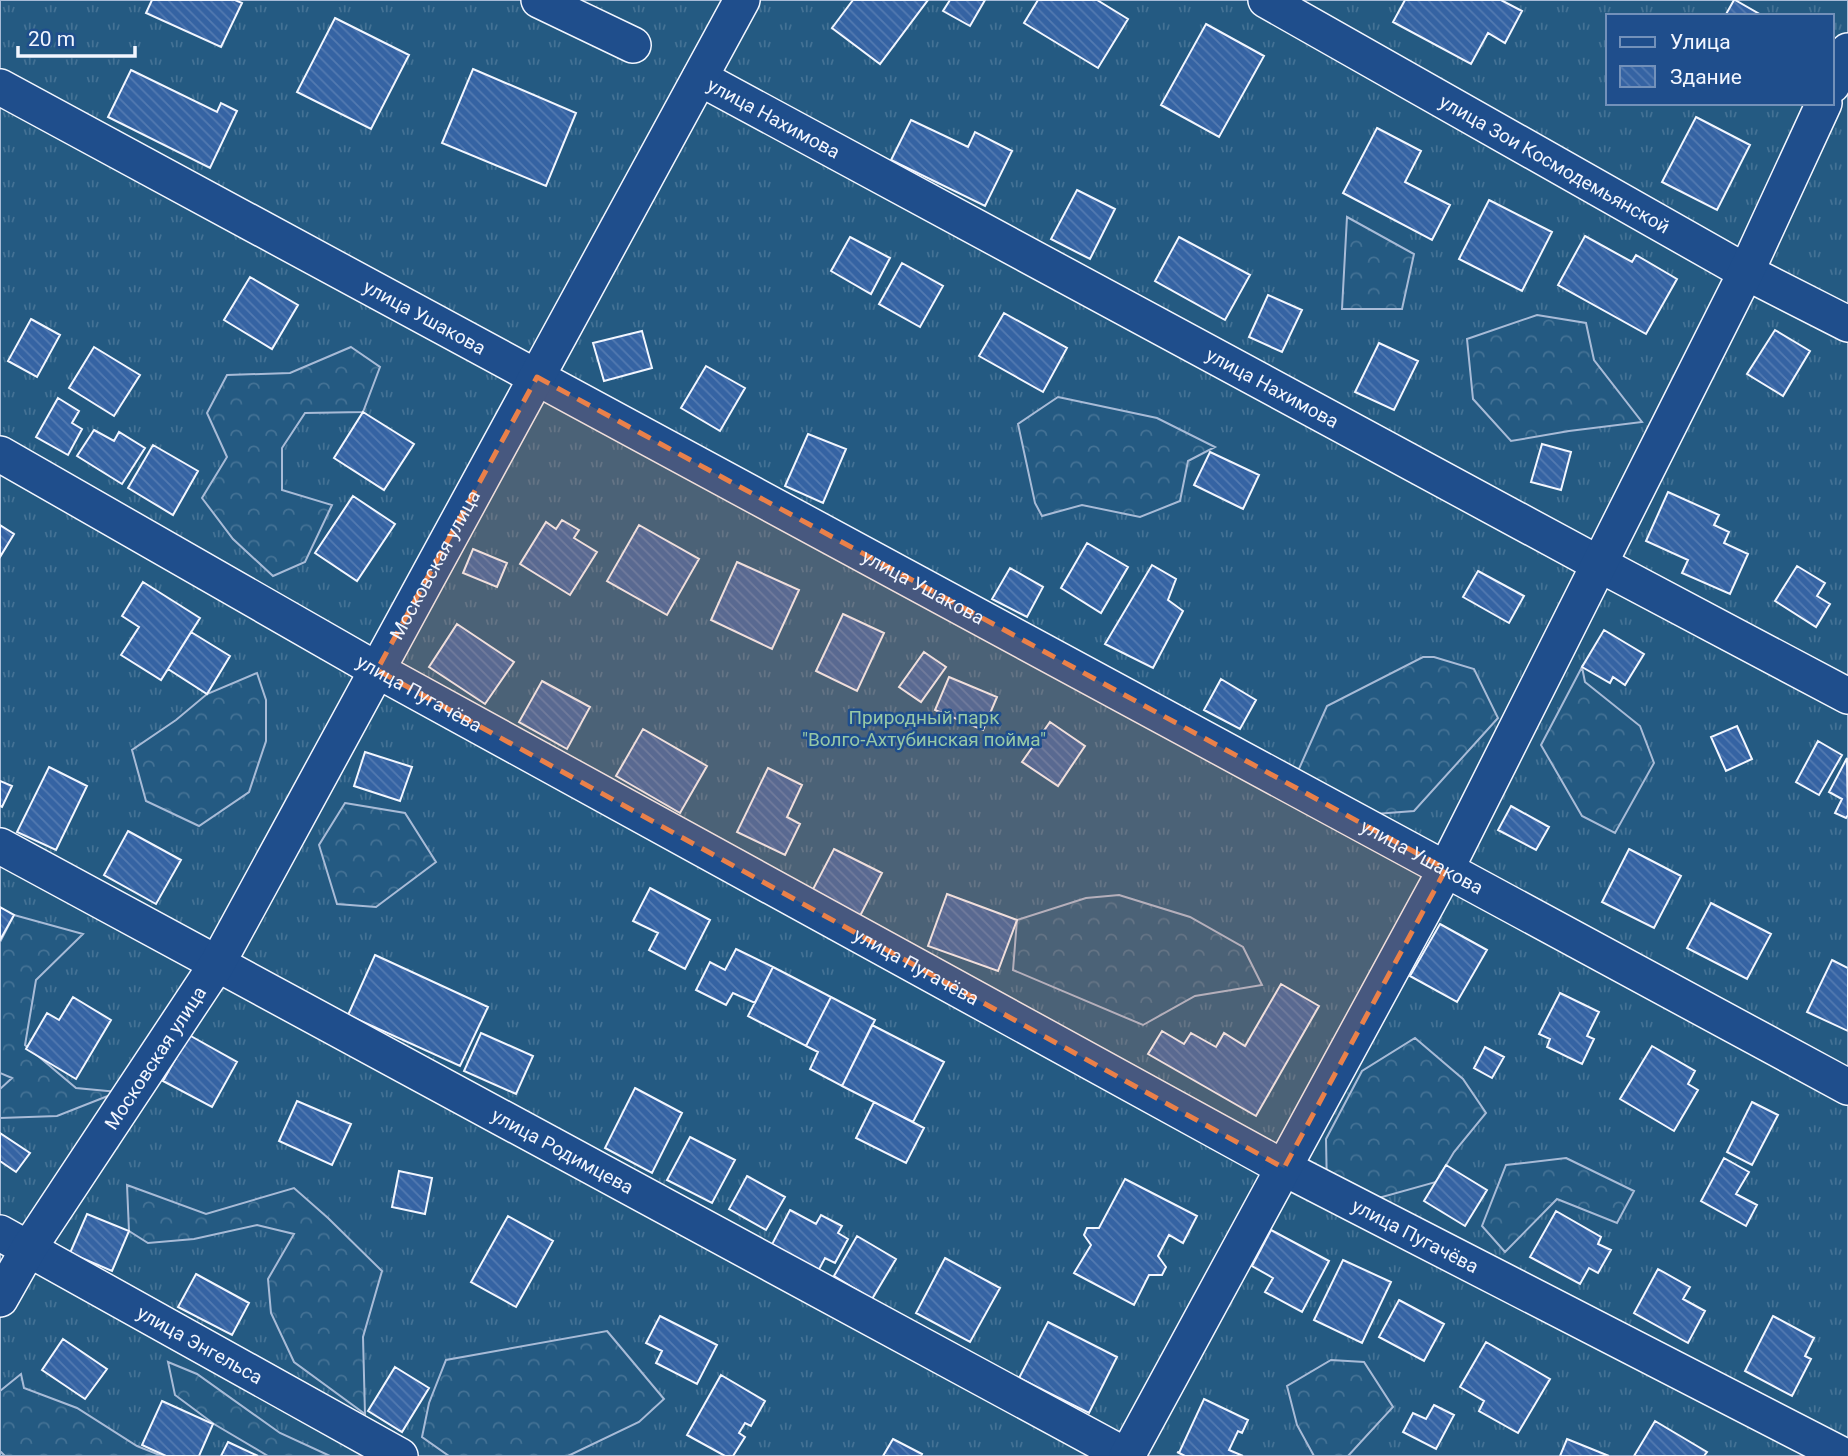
<svg xmlns="http://www.w3.org/2000/svg" width="1848" height="1456" font-family="Roboto,sans-serif">
<style>
.grass{fill:url(#grass-tufts);stroke:#a8bbd7;stroke-width:2;fill-rule:evenodd}
.forest{fill:url(#forest-crowns);stroke:#a8bbd7;stroke-width:2}
.building{fill:url(#building-back-hatch);stroke:#f2f6ff;stroke-width:2}
.lines{fill:none;stroke-linecap:round;stroke-linejoin:round}
.street-casing{stroke:#f2f6ff;stroke-width:38}
.street{stroke:#1f4e8c;stroke-width:35}
.marked{fill:#ea8049;fill-opacity:0.2;stroke:#ea8049;stroke-width:5;stroke-dasharray:14 9;stroke-linejoin:round}
.labels{text-anchor:middle;dominant-baseline:central;stroke-width:5;stroke-linejoin:round;paint-order:stroke}
.street-label{font-size:19px;fill:#f2f6ff;stroke:#1f4e8c}
.park-label{font-size:19px;fill:#97c8a6;stroke:#1f4e8c}
</style>
<defs>
<pattern id="grass-tufts" width="24" height="20" patternUnits="userSpaceOnUse" patternTransform="scale(1.75)"><rect width="24" height="20" fill="#245a82"/><path d="M3 7l-1-3M5 7V3M7 7l1-3M15 17l-1-3M17 17v-4M19 17l1-3" fill="none" stroke="#447295"/></pattern>
<pattern id="forest-crowns" width="20" height="18" patternUnits="userSpaceOnUse" patternTransform="scale(1.75)"><rect width="20" height="18" fill="#245a82"/><path d="M2 6a3 3 0 1 1 6 0M12 15a3 3 0 1 1 6 0" fill="none" stroke="#447295"/></pattern>
<pattern id="building-back-hatch" width="6" height="6" patternUnits="userSpaceOnUse" patternTransform="scale(1.75)"><rect width="6" height="6" fill="#3563a3"/><path d="M-1 5l2 2M0 0l6 6M5-1l2 2" fill="none" stroke="#537ab1"/></pattern>
</defs>
<rect width="100%" height="100%" fill="#1f4e8c"/>
<path class="grass" d="M 0,0 L 1848,0 L 1848,1456 L 0,1456 ZM 1608,16 L 1832,16 L 1832,103 L 1608,103 Z"/>
<path class="forest" d="M 1347,217 L 1414,254 L 1402,309 L 1342,309 Z
M 1537,315 L 1586,323 L 1594,360 L 1642,422 L 1569,431 L 1511,441 L 1473,399 L 1467,339 Z
M 351,347 L 380,367 L 363,412 L 305,413 L 282,448 L 282,490 L 332,505 L 305,562 L 273,576 L 233,539 L 202,498 L 227,457 L 207,413 L 227,375 L 290,373 Z
M 1058,397 L 1157,418 L 1215,447 L 1188,461 L 1180,501 L 1140,517 L 1082,505 L 1042,516 L 1035,503 L 1018,424 Z
M 1423,657 L 1434,657 L 1474,669 L 1498,718 L 1414,811 L 1349,816 L 1298,771 L 1327,706 Z
M 1582,667 L 1585,682 L 1640,726 L 1654,763 L 1615,833 L 1582,816 L 1541,745 Z
M 257,673 L 266,700 L 266,741 L 249,792 L 199,826 L 146,801 L 132,750 L 176,720 L 207,694 Z
M 345,803 L 405,813 L 436,862 L 376,907 L 337,904 L 319,845 Z
M 1119,895 L 1190,917 L 1243,947 L 1262,985 L 1195,996 L 1143,1025 L 1013,970 L 1017,920 L 1086,898 Z
M 14,915 L 83,934 L 36,980 L 25,1045 L 76,1088 L 118,1092 L 57,1116 L 0,1118 L 0,1089 L 12,1078 L 0,1073 L 0,942 Z
M 1415,1038 L 1463,1079 L 1486,1113 L 1454,1152 L 1436,1182 L 1375,1199 L 1327,1190 L 1326,1139 L 1362,1071 Z
M 1566,1158 L 1634,1191 L 1617,1223 L 1557,1199 L 1505,1252 L 1482,1226 L 1506,1165 Z
M 127,1185 L 206,1214 L 294,1188 L 328,1218 L 382,1271 L 363,1337 L 365,1414 L 294,1362 L 271,1313 L 268,1279 L 294,1234 L 257,1225 L 194,1239 L 148,1243 L 129,1231 Z
M 607,1331 L 664,1399 L 639,1422 L 568,1456 L 449,1456 L 422,1437 L 429,1403 L 446,1360 Z
M 1331,1360 L 1364,1362 L 1393,1407 L 1348,1456 L 1314,1456 L 1297,1425 L 1287,1386 Z
M 168,1362 L 197,1374 L 280,1433 L 330,1456 L 268,1456 L 214,1424 L 175,1395 Z
M 21,1374 L 24,1388 L 77,1408 L 137,1446 L 162,1456 L 5,1456 L 0,1451 L 0,1391 Z"/>
<path class="building" d="M 152,0 L 235,0 L 242,3 L 221,47 L 146,13 Z
M 853,0 L 928,0 L 880,64 L 832,28 Z
M 950,0 L 985,0 L 970,26 L 943,11 Z
M 1038,0 L 1097,0 L 1128,19 L 1098,68 L 1024,23 Z
M 1405,0 L 1501,0 L 1522,11 L 1505,43 L 1488,33 L 1471,64 L 1393,22 Z
M 1734,0 L 1735,0 L 1763,16 L 1725,16 Z
M 335,18 L 409,55 L 371,129 L 297,92 Z
M 1206,24 L 1264,56 L 1219,137 L 1161,105 Z
M 473,69 L 576,113 L 546,186 L 442,143 Z
M 131,70 L 217,112 L 221,103 L 237,111 L 210,168 L 108,117 Z
M 1696,117 L 1750,145 L 1717,210 L 1662,182 Z
M 911,120 L 968,147 L 975,132 L 1012,151 L 985,206 L 891,160 Z
M 1377,128 L 1421,151 L 1405,182 L 1450,205 L 1432,240 L 1343,193 Z
M 1077,190 L 1115,209 L 1090,259 L 1051,239 Z
M 1489,200 L 1552,232 L 1522,291 L 1459,259 Z
M 1585,236 L 1632,262 L 1636,255 L 1677,279 L 1646,334 L 1558,285 Z
M 850,237 L 890,258 L 871,294 L 831,271 Z
M 1179,237 L 1250,275 L 1225,320 L 1155,281 Z
M 902,263 L 943,286 L 920,327 L 879,304 Z
M 250,277 L 298,305 L 272,349 L 224,320 Z
M 1268,295 L 1302,310 L 1282,352 L 1249,337 Z
M 1004,313 L 1067,348 L 1043,392 L 979,356 Z
M 31,319 L 60,335 L 37,377 L 8,361 Z
M 1775,330 L 1810,351 L 1783,396 L 1747,374 Z
M 642,331 L 652,368 L 604,381 L 593,343 Z
M 1379,343 L 1418,361 L 1394,410 L 1355,392 Z
M 94,347 L 140,375 L 114,416 L 69,388 Z
M 706,366 L 745,388 L 720,431 L 681,408 Z
M 58,398 L 79,411 L 72,423 L 82,429 L 68,455 L 36,437 Z
M 363,412 L 414,444 L 384,490 L 334,458 Z
M 94,430 L 114,441 L 119,432 L 145,448 L 122,484 L 77,456 Z
M 808,434 L 846,449 L 823,503 L 785,486 Z
M 1542,444 L 1571,452 L 1561,490 L 1531,482 Z
M 153,445 L 198,471 L 173,515 L 128,488 Z
M 1210,452 L 1259,475 L 1243,509 L 1194,485 Z
M 1668,492 L 1719,515 L 1714,525 L 1729,532 L 1724,543 L 1748,554 L 1730,594 L 1682,573 L 1688,560 L 1646,541 Z
M 353,496 L 395,524 L 357,581 L 315,553 Z
M 562,520 L 579,530 L 574,538 L 597,552 L 570,595 L 520,564 L 546,522 L 556,529 Z
M 0,525 L 14,534 L 0,557 Z
M 639,525 L 699,559 L 667,615 L 607,581 Z
M 1087,543 L 1128,567 L 1101,613 L 1061,588 Z
M 473,549 L 507,563 L 497,587 L 463,573 Z
M 737,562 L 799,590 L 772,649 L 711,620 Z
M 1152,565 L 1176,579 L 1168,600 L 1183,611 L 1153,668 L 1105,644 Z
M 1797,566 L 1825,583 L 1817,596 L 1830,604 L 1816,627 L 1775,601 Z
M 1010,568 L 1043,587 L 1027,617 L 992,599 Z
M 1478,571 L 1524,596 L 1509,623 L 1463,597 Z
M 143,582 L 200,618 L 161,680 L 121,655 L 139,627 L 122,616 Z
M 843,614 L 884,633 L 857,691 L 816,671 Z
M 457,624 L 514,662 L 485,704 L 429,667 Z
M 1604,630 L 1644,654 L 1625,685 L 1613,677 L 1610,683 L 1582,667 Z
M 191,632 L 230,656 L 207,694 L 168,669 Z
M 924,652 L 946,667 L 921,702 L 899,687 Z
M 949,677 L 997,697 L 983,730 L 935,710 Z
M 1221,679 L 1256,700 L 1240,729 L 1204,710 Z
M 542,681 L 590,707 L 567,749 L 519,722 Z
M 1050,722 L 1085,746 L 1058,786 L 1022,762 Z
M 1737,726 L 1752,759 L 1726,771 L 1711,737 Z
M 643,729 L 707,766 L 680,813 L 616,776 Z
M 1818,741 L 1842,755 L 1819,795 L 1796,782 Z
M 365,752 L 412,767 L 400,801 L 354,786 Z
M 1847,758 L 1848,815 L 1846,818 L 1835,813 L 1842,799 L 1829,792 Z
M 49,767 L 87,786 L 56,850 L 17,832 Z
M 768,768 L 802,785 L 787,817 L 800,824 L 785,855 L 737,832 Z
M 0,781 L 12,786 L 2,807 L 0,806 Z
M 1511,806 L 1549,827 L 1536,850 L 1498,830 Z
M 128,831 L 181,860 L 156,904 L 104,875 Z
M 834,849 L 882,873 L 858,920 L 810,895 Z
M 1629,849 L 1681,876 L 1654,928 L 1602,902 Z
M 650,888 L 710,920 L 685,969 L 649,950 L 658,933 L 633,921 Z
M 947,894 L 1017,920 L 998,971 L 928,946 Z
M 1711,903 L 1771,934 L 1747,979 L 1687,948 Z
M 0,907 L 14,915 L 0,940 Z
M 1440,924 L 1487,950 L 1457,1002 L 1410,976 Z
M 736,949 L 773,967 L 755,1003 L 733,993 L 726,1005 L 696,990 L 710,962 L 725,970 Z
M 375,955 L 488,1007 L 460,1066 L 348,1015 Z
M 1832,960 L 1848,968 L 1848,1031 L 1807,1012 Z
M 773,967 L 831,997 L 806,1046 L 748,1016 Z
M 1281,984 L 1319,1006 L 1256,1116 L 1148,1054 L 1162,1031 L 1184,1044 L 1191,1033 L 1216,1047 L 1224,1033 L 1245,1046 Z
M 1560,993 L 1599,1012 L 1587,1036 L 1594,1039 L 1582,1064 L 1547,1047 L 1550,1039 L 1539,1034 Z
M 73,997 L 111,1020 L 76,1079 L 26,1049 L 47,1013 L 59,1020 Z
M 831,997 L 875,1020 L 842,1086 L 810,1069 L 818,1052 L 806,1046 Z
M 872,1025 L 944,1062 L 913,1122 L 842,1086 Z
M 481,1033 L 533,1056 L 516,1094 L 464,1071 Z
M 189,1035 L 237,1062 L 212,1107 L 163,1081 Z
M 1652,1046 L 1695,1071 L 1688,1084 L 1698,1090 L 1674,1131 L 1620,1099 Z
M 1485,1047 L 1504,1057 L 1492,1078 L 1474,1068 Z
M 635,1088 L 682,1113 L 652,1173 L 605,1148 Z
M 297,1101 L 351,1124 L 332,1165 L 279,1141 Z
M 874,1102 L 924,1128 L 906,1163 L 856,1138 Z
M 1752,1102 L 1778,1115 L 1752,1165 L 1727,1152 Z
M 0,1133 L 30,1153 L 16,1172 L 0,1161 Z
M 690,1137 L 735,1160 L 712,1203 L 667,1180 Z
M 1724,1158 L 1749,1172 L 1736,1194 L 1757,1205 L 1746,1226 L 1701,1201 Z
M 1446,1165 L 1487,1190 L 1465,1226 L 1424,1201 Z
M 399,1171 L 432,1178 L 425,1214 L 392,1207 Z
M 747,1176 L 785,1197 L 766,1230 L 729,1209 Z
M 1125,1179 L 1197,1216 L 1183,1243 L 1169,1235 L 1158,1256 L 1166,1267 L 1162,1275 L 1149,1275 L 1134,1305 L 1074,1273 L 1091,1245 L 1084,1235 L 1087,1228 L 1099,1228 Z
M 790,1210 L 816,1224 L 821,1215 L 842,1226 L 838,1233 L 848,1239 L 835,1263 L 825,1258 L 816,1275 L 769,1250 Z
M 1556,1211 L 1601,1237 L 1598,1244 L 1611,1250 L 1598,1273 L 1589,1268 L 1580,1284 L 1530,1257 Z
M 87,1214 L 129,1231 L 112,1271 L 70,1253 Z
M 508,1216 L 553,1241 L 516,1307 L 471,1282 Z
M 1271,1230 L 1329,1261 L 1302,1312 L 1265,1292 L 1273,1278 L 1252,1266 Z
M 857,1236 L 896,1259 L 872,1299 L 834,1276 Z
M 945,1258 L 1000,1288 L 970,1342 L 916,1313 Z
M 1343,1260 L 1391,1282 L 1362,1343 L 1314,1320 Z
M 1658,1269 L 1690,1287 L 1683,1299 L 1705,1311 L 1688,1343 L 1634,1313 Z
M 196,1274 L 249,1303 L 232,1335 L 178,1307 Z
M 1399,1300 L 1444,1324 L 1424,1361 L 1379,1337 Z
M 660,1316 L 717,1345 L 697,1384 L 656,1363 L 662,1351 L 646,1343 Z
M 1773,1316 L 1814,1338 L 1805,1356 L 1811,1359 L 1792,1396 L 1745,1371 Z
M 1048,1322 L 1117,1357 L 1089,1413 L 1019,1378 Z
M 63,1339 L 107,1369 L 85,1399 L 42,1370 Z
M 1486,1342 L 1550,1379 L 1518,1433 L 1479,1411 L 1484,1401 L 1460,1387 Z
M 395,1367 L 429,1388 L 402,1432 L 368,1411 Z
M 721,1375 L 765,1401 L 751,1426 L 745,1423 L 739,1433 L 745,1437 L 733,1456 L 725,1456 L 687,1435 Z
M 1204,1399 L 1248,1420 L 1242,1433 L 1238,1431 L 1229,1450 L 1243,1456 L 1185,1456 L 1177,1452 L 1179,1453 Z
M 162,1401 L 213,1424 L 199,1456 L 166,1456 L 142,1445 Z
M 1434,1405 L 1454,1415 L 1436,1449 L 1403,1432 L 1413,1413 L 1426,1419 Z
M 1655,1421 L 1707,1452 L 1704,1456 L 1634,1456 Z
M 893,1439 L 922,1454 L 921,1456 L 883,1456 Z
M 1567,1439 L 1609,1456 L 1560,1456 Z
M 228,1442 L 258,1456 L 221,1456 Z"/>
<g class="lines">
<g class="street-casing">
<g id="street">
<path d="M 539,0 L 633,45"/>
<path id="s1" d="M 1266,0 L 1746,272 L 1848,324"/>
<path id="s2" d="M 700,78 L 1599,564 L 1848,696"/>
<path d="M 1832,85 L 1848,51"/>
<path id="s3" d="M 0,87 L 1848,1087"/>
<path id="s4" d="M 0,454 L 377,670 L 1284,1168 L 1844,1456"/>
<path id="s5" d="M 0,846 L 1126,1456"/>
<path id="s6" d="M 0,1233 L 400,1456"/>
<path id="s7" d="M 0,1299 L 29,1248 L 217,964 L 742,0"/>
<path d="M 1127,1456 L 1446,869 L 1746,272 L 1824,103"/>
</g>
</g>
<use href="#street" class="street"/>
</g>
<path class="marked" d="M 537,377 L 1446,869 L 1284,1168 L 377,670 Z"/>
<g class="labels">
<g class="street-label">
<text stroke="none"><textPath href="#s2" startOffset="84">улица Нахимова</textPath></text>
<text stroke="none"><textPath href="#s1" startOffset="332">улица Зои Космодемьянской</textPath></text>
<text stroke="none"><textPath href="#s3" startOffset="483">улица Ушакова</textPath></text>
<text stroke="none"><textPath href="#s2" startOffset="651">улица Нахимова</textPath></text>
<text stroke="none"><textPath href="#s7" startOffset="854">Московская улица</textPath></text>
<text stroke="none"><textPath href="#s3" startOffset="1050">улица Ушакова</textPath></text>
<text stroke="none"><textPath href="#s4" startOffset="483">улица Пугачёва</textPath></text>
<text stroke="none"><textPath href="#s3" startOffset="1617">улица Ушакова</textPath></text>
<text stroke="none"><textPath href="#s4" startOffset="1050">улица Пугачёва</textPath></text>
<text stroke="none"><textPath href="#s7" startOffset="287">Московская улица</textPath></text>
<text stroke="none"><textPath href="#s5" startOffset="640">улица Родимцева</textPath></text>
<text stroke="none"><textPath href="#s4" startOffset="1617">улица Пугачёва</textPath></text>
<text stroke="none"><textPath href="#s6" startOffset="229">улица Энгельса</textPath></text>
</g>
<g class="park-label">
<text x="924" y="717">Природный парк<tspan x="924" dy="22">"Волго-Ахтубинская пойма"</tspan></text>
</g>
</g>
<rect x="1606" y="14" width="228" height="91" fill="#1f4e8c" stroke="#7391ba" stroke-width="2"/>
<rect x="1620" y="37" width="35" height="10" fill="#1f4e8c" stroke="#7391ba" stroke-width="2"/>
<text x="1670" y="49" font-size="21" fill="#f2f6ff">Улица</text>
<rect x="1620" y="66" width="35" height="21" fill="url(#building-back-hatch)" stroke="#7391ba" stroke-width="2"/>
<text x="1670" y="84" font-size="21" fill="#f2f6ff">Здание</text>
<path d="M18 46v10h117v-10" fill="none" stroke="#f2f6ff" stroke-width="3.5"/>
<text x="28" y="46" font-size="21" fill="#f2f6ff" stroke="#1f4e8c" stroke-width="5" paint-order="stroke">20 m</text>
</svg>
